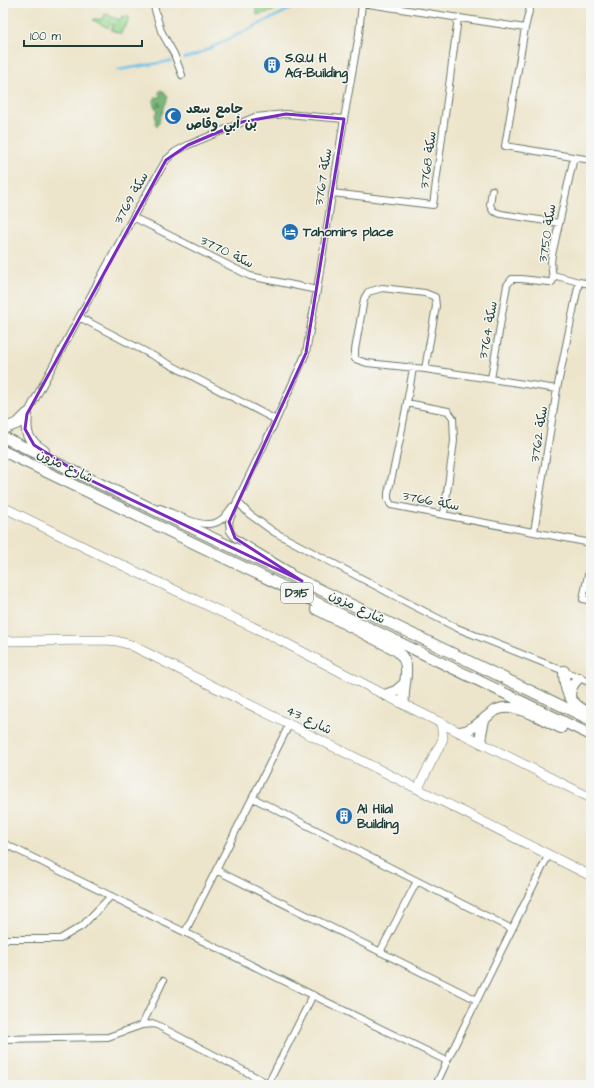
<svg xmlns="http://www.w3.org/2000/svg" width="594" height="1088" font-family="'Architects Daughter','Playpen Sans Arabic',sans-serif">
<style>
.forest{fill:url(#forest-firs);stroke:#4c7b58}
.garden{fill:url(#garden-furrows);stroke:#5a8b62}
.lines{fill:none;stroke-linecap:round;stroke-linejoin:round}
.stream{stroke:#6fc2eb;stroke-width:2.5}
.street-casing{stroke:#677869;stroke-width:8}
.secondary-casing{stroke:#677869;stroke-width:10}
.primary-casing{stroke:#677869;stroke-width:12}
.street{stroke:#fff;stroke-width:6}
.secondary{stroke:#fff;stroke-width:9}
.primary{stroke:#fff;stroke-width:10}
.marked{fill:none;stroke:#7b2cbf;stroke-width:3;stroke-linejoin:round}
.labels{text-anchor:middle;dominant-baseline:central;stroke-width:3;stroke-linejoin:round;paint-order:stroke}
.shield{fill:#f6f6f2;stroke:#60746d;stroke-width:1}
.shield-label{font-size:12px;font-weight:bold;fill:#1f3d34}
.poi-label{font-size:13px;font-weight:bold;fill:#1f3d34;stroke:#f6f6f2;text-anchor:start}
.street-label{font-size:13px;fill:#1f3d34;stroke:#f6f6f2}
</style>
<defs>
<pattern id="forest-firs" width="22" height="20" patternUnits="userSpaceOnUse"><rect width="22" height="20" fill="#78b97b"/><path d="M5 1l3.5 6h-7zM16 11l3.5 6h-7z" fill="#629866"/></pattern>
<pattern id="garden-furrows" width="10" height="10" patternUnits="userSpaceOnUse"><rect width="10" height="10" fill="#96d991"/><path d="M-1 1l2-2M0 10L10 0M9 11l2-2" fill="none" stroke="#81bb7e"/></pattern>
</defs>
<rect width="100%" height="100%" fill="#f6f6f2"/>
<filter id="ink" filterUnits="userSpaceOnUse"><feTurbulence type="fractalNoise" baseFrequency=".025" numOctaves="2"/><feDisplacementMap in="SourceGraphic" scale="8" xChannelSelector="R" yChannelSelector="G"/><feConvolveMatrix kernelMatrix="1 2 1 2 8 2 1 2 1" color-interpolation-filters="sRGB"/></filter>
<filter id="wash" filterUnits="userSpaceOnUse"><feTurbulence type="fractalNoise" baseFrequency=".012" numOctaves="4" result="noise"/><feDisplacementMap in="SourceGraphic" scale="16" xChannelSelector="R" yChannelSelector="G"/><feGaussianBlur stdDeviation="0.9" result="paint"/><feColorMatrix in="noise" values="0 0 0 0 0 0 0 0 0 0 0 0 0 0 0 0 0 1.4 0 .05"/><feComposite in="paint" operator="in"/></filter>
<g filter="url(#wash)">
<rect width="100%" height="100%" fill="#ede5cb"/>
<path class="forest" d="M 162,90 L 168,97 L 157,127 L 155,123 L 156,118 L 155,115 L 158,111 L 154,106 L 153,101 L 155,99 L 155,98 L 161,96 L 159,94 L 159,92 Z"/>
<path class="garden" d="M 255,3 L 295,3 L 287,6 L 281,4 L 273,11 L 257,15 Z
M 105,14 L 110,15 L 110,16 L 120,20 L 122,16 L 129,17 L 126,27 L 124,27 L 121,34 L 111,30 L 113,25 L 110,24 L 108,28 L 93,20 L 94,19 L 103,19 Z"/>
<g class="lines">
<path class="stream" d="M 184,58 L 196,55 L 303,3
M 118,70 L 171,61"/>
</g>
</g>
<g filter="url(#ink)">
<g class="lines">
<g class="street-casing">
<path id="street" d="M 153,3 L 161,31 L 174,54 L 182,75
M 531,3 L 525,28 L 505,146 L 591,160
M 492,190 L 490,205 L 493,211 L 501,214 L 559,223
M 332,193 L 433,205 L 458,18
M 133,217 L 250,276 L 317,290
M 553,275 L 579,282 L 591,284
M 79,317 L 276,420
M 413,368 C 406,410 398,452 388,493 L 388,499 L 391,505 L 591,543
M 425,369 L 436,306 L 435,297 L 425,293 L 382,288 L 368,292 L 364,299 L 355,350 L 355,359 L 367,363 L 425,369 L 557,389
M 491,379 L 507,285 L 512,279 L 521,279 L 548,282 L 552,282 L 553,280 L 551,262 L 552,255 L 574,157
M 407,403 L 448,411 L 453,418 L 454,441 L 444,514
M 27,414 L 133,217 L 166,160 L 175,152 L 188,145 L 255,117 L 286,114 L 344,119
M 237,501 L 249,514 L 274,532 L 410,604 L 457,628 L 564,671 L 591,683
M 160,508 C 177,514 206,533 222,519 C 226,516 229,511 232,507
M 534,532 L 557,389 L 579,282
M 591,560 L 583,599 L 591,601
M 290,571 L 235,538 L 230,531 L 229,522 L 237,501 L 276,420 L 306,353 L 317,290 L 344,119 L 359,34 L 362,3 L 525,28
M 253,798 L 512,929
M 3,843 L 447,1061
M 216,870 L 477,1000
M 185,932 L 289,725
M 3,939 L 60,939 L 82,926 L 111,896
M 380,952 L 417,881
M 142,1025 L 155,1024 L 271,1085
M 3,1039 L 108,1037 L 142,1025 L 163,981
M 268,1084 L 313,995
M 436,1085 L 447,1061 L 549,854"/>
</g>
<g class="secondary-casing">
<path id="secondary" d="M 3,507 L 90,550 L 272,636 L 385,695 L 591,798
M 3,641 L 107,640 L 117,641 L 131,645 L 591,876
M 418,788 L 443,739 L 441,722"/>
</g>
<g class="primary-casing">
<path id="primary" d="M 27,414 C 25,434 27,440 44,451
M 3,429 L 18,423 L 27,414
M 3,437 L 591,720
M 3,451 L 591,735
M 316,609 L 394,649 C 416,663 401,684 404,704
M 564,671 C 564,688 569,704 586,711
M 385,695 L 396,691 L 405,683
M 570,696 C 570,688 573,683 579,678
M 460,732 C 473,730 479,723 489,715 C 508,696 541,719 561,728
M 482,743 L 481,734 L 484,720"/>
</g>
<use href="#street" class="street"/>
<use href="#secondary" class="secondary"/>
<use href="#primary" class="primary"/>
</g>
</g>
<path class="marked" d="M 286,114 L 344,119 L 306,353 L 229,522 L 235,538 L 302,581 L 88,479 L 34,445 L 25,429 L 27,414 L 166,160 L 188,145 L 242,122 Z"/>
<defs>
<g id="building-disc" transform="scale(0.9)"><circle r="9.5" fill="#1f6fb2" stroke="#f6f6f2"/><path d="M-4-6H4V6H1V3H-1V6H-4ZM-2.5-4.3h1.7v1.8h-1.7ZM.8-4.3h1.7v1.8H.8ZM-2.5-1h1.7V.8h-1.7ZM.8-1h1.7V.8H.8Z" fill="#fff"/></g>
<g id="mosque-disc" transform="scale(0.9)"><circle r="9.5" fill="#1f6fb2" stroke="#f6f6f2"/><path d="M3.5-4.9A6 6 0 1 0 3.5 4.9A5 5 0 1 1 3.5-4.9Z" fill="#fff"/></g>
<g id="hotel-disc" transform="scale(0.9)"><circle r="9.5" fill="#1f6fb2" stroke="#f6f6f2"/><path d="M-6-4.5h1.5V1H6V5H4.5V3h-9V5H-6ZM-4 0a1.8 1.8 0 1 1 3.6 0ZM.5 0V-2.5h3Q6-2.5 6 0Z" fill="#fff"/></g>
</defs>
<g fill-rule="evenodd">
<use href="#building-disc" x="272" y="65"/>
<use href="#mosque-disc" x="173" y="116"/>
<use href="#hotel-disc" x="290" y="232"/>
<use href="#building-disc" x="344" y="816"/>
</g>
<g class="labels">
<rect class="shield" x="281" y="583" width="32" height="20" rx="3"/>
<g class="shield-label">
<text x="297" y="593">D315</text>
</g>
<g class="poi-label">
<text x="285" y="58">S.Q.U H<tspan x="285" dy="15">AG-Building</tspan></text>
<text x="186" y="109">جامع سعد<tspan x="186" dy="15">بن أبي وقاص</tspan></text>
<text x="303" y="232">Tahomirs place</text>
<text x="357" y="809">Al Hilal<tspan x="357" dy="15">Building</tspan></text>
</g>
<g class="street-label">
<text transform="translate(428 160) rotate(-82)">سكة 3768</text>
<text transform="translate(323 177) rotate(-81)">سكة 3767</text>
<text transform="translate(131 198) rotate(-61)">سكة 3769</text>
<text transform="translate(547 233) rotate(-81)">سكة 3750</text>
<text transform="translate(227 252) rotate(26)">سكة 3770</text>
<text transform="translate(488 330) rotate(-80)">سكة 3764</text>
<text transform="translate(539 434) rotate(-81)">سكة 3762</text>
<text transform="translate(65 466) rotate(26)">شارع مزون</text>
<text transform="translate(431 501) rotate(11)">سكة 3766</text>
<text transform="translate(357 607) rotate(26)">شارع مزون</text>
<text transform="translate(309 720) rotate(26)">شارع 43</text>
</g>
</g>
<rect width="594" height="1088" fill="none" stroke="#f6f6f2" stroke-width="16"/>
<path d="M24 40v6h118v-6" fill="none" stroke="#1f3d34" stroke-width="2"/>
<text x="30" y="40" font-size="12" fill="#1f3d34" stroke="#f6f6f2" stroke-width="3" paint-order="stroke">100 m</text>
</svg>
